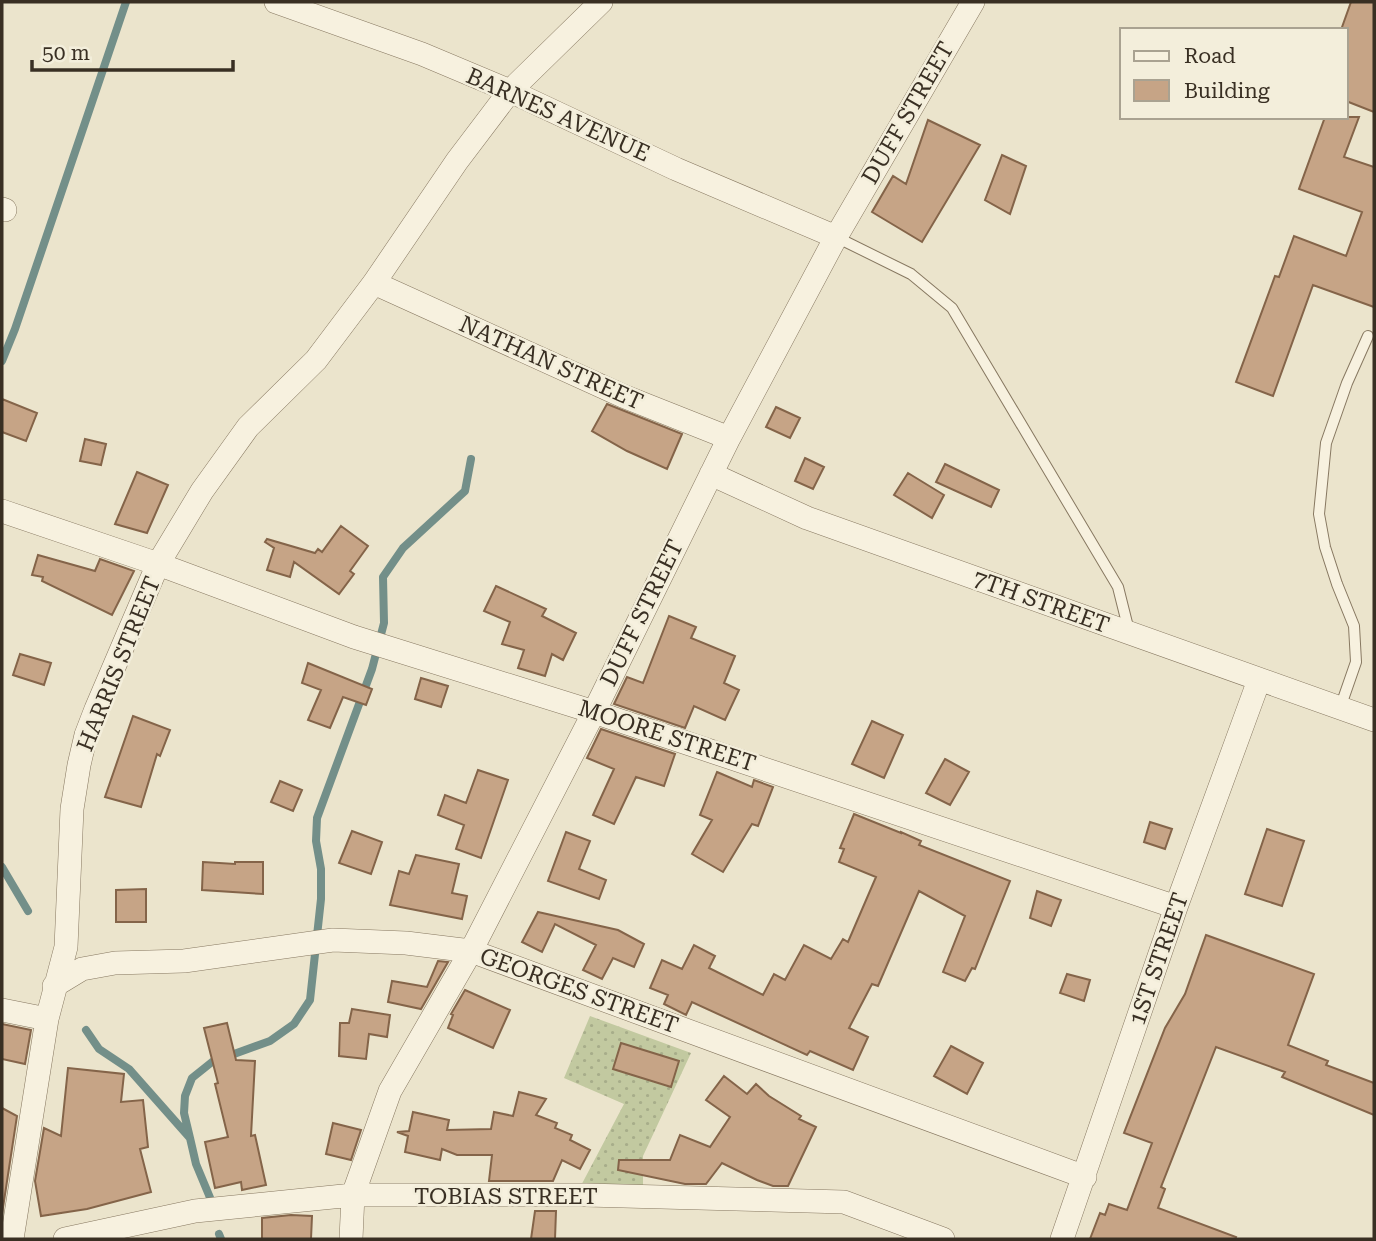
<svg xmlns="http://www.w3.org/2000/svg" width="1376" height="1241" font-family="'Roboto Serif',serif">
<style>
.grass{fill:url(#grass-dots)}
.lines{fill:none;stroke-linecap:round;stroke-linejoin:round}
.stream{stroke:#738f89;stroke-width:8}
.building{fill:#c6a486;stroke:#846449;stroke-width:2}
.lane-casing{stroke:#877861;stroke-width:12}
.street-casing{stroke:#877861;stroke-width:24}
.lane{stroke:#f7f1df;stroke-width:10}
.street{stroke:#f7f1df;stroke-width:23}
.labels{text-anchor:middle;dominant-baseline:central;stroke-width:5;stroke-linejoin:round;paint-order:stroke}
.street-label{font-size:23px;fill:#392f23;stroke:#f3eedb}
</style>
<defs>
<pattern id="grass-dots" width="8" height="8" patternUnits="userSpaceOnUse" patternTransform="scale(1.75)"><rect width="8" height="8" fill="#c2c9a0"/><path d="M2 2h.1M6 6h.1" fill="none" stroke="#a7ad8a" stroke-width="1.8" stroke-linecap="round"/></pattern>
</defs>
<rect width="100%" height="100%" fill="#ebe4cc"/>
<path class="grass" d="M 590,1016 L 691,1053 L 643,1156 L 643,1194 L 576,1195 L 624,1104 L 564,1078 Z"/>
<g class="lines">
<path class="stream" d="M 2,361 L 15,329 L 126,2
M 2,867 L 28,911
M 86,1030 L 99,1049 L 129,1069 L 190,1138 L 196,1164 L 211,1200
M 190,1138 L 184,1113 L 185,1096 L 192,1078 L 212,1062 L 270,1041 L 294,1024 L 310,1000 L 321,899 L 321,869 L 316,841 L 317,818 L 372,669 L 384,623 L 383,577 L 403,548 L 465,491 L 471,459
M 219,1234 L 221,1239"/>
</g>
<path class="building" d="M 1351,2 L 1374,2 L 1374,112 L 1346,101 L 1346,30 L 1341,30 Z
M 1325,117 L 1359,117 L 1344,157 L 1374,167 L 1374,307 L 1313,285 L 1273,396 L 1236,382 L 1275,276 L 1279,277 L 1294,236 L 1346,256 L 1362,212 L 1299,189 Z
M 928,120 L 980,145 L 922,242 L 872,212 L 893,176 L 906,184 Z
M 1002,155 L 1026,166 L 1010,214 L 985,200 Z
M 2,399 L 37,413 L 26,441 L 2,432 Z
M 607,404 L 682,434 L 667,469 L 627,451 L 592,431 Z
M 776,407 L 800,418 L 790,438 L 766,427 Z
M 85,439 L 106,444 L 101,465 L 80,461 Z
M 805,458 L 824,467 L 813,489 L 795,481 Z
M 945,464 L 999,490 L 991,507 L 936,482 Z
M 137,472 L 168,485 L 147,533 L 115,524 Z
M 908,473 L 944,495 L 932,518 L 894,495 Z
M 341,526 L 368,546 L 350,571 L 354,574 L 339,594 L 294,562 L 290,577 L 267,570 L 274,548 L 265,542 L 267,539 L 315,553 L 318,549 L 322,552 Z
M 38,555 L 95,571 L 100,559 L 134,571 L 112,615 L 42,581 L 43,577 L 32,575 Z
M 496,586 L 546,609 L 542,616 L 576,633 L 563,660 L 552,654 L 545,676 L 518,668 L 524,650 L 502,644 L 510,622 L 484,611 Z
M 669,616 L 696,627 L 691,638 L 735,656 L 724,683 L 739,690 L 725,720 L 694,706 L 685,728 L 614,704 L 627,677 L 643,683 Z
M 20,654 L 51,663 L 44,685 L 13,675 Z
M 308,663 L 372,689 L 366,705 L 343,697 L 330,728 L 308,720 L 321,690 L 302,683 Z
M 421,678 L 448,686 L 441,707 L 415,699 Z
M 133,716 L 170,730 L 160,756 L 157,754 L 141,807 L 105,797 Z
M 872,721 L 903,735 L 884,778 L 852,764 Z
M 601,729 L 675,754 L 664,786 L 636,777 L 614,824 L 593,815 L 614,769 L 587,758 Z
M 945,759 L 969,772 L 950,805 L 926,793 Z
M 478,770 L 508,780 L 481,858 L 456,849 L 464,825 L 438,815 L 445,795 L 466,803 Z
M 717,772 L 752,787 L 754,780 L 773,787 L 758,826 L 752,824 L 723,872 L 692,854 L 712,820 L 700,815 Z
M 280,781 L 302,790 L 293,811 L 271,802 Z
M 854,814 L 901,833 L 901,832 L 921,841 L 919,845 L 1010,881 L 975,969 L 972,968 L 965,981 L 943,972 L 965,916 L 919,891 L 878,986 L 872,984 L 849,1028 L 868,1037 L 853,1070 L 810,1051 L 807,1055 L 692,1002 L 686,1015 L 664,1004 L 668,995 L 650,988 L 662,960 L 682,969 L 694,945 L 715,956 L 709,968 L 763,995 L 774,974 L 785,980 L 804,945 L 831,959 L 843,939 L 848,942 L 876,877 L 839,862 L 844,849 L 840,848 Z
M 1150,822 L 1172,829 L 1165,849 L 1144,842 Z
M 1267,829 L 1304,841 L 1282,906 L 1245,894 Z
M 352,831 L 382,842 L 371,874 L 339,863 Z
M 566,832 L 590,841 L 579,869 L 606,880 L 599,899 L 548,881 Z
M 416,855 L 459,864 L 452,893 L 467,896 L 462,919 L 390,905 L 399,871 L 409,874 Z
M 203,862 L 235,864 L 235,862 L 263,862 L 263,894 L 202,890 Z
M 146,889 L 146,922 L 116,922 L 116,890 Z
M 1037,891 L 1061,900 L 1051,926 L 1030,918 Z
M 538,912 L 618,930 L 644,944 L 634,967 L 613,958 L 602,979 L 583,970 L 596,945 L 555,924 L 542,952 L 522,942 Z
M 1206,935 L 1314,974 L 1288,1045 L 1328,1061 L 1326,1065 L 1374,1083 L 1374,1115 L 1282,1077 L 1285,1072 L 1216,1047 L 1161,1187 L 1165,1189 L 1158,1208 L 1236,1237 L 1235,1239 L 1090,1239 L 1100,1213 L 1105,1215 L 1109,1204 L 1127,1210 L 1152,1143 L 1124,1133 L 1165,1028 L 1185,994 Z
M 438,961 L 448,962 L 421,1009 L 388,1002 L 392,981 L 427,987 Z
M 1067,974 L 1090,980 L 1084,1001 L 1060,993 Z
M 465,990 L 510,1010 L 493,1048 L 448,1028 L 453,1015 L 451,1014 Z
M 352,1009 L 390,1015 L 387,1037 L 369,1034 L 366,1059 L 339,1056 L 340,1023 L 349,1023 Z
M 227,1023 L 236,1060 L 255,1061 L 251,1136 L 255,1135 L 266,1185 L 242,1190 L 241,1182 L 215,1188 L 205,1142 L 228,1137 L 215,1084 L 218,1083 L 204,1028 Z
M 2,1024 L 31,1030 L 25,1064 L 2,1059 Z
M 621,1043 L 679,1061 L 671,1087 L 613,1069 Z
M 951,1046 L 983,1063 L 967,1094 L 934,1076 Z
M 68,1068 L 124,1074 L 121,1102 L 143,1100 L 148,1147 L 140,1149 L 151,1192 L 87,1209 L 41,1216 L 35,1181 L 44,1128 L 61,1136 Z
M 724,1076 L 747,1094 L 756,1084 L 769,1096 L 801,1116 L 799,1119 L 816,1127 L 788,1186 L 773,1186 L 757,1180 L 722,1163 L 706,1184 L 685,1184 L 618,1170 L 619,1160 L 670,1160 L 680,1135 L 710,1147 L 730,1117 L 706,1100 Z
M 519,1092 L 546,1099 L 536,1115 L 557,1123 L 555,1128 L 572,1135 L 570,1140 L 590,1150 L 580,1169 L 562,1160 L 553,1181 L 489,1181 L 492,1155 L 457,1155 L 442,1149 L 440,1160 L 405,1152 L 408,1136 L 397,1132 L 409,1131 L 413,1112 L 449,1120 L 447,1130 L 491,1129 L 494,1112 L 513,1116 Z
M 2,1108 L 17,1116 L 2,1214 Z
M 333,1123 L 361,1130 L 351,1160 L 326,1154 Z
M 535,1211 L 556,1211 L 555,1239 L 531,1239 Z
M 291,1215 L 312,1216 L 311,1239 L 262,1239 L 262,1218 Z"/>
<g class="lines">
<g class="lane-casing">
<path id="lane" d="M 836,237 L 911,274 L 952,308 L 1118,587 L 1129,631
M 1340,708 L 1356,662 L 1354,626 L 1337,584 L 1325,547 L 1319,514 L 1326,443 L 1347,383 L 1368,336"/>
</g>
<g class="street-casing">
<path id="street" d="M 276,2 L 422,54 L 510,91 L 676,169 L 836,237
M 2,209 L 5,210
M 374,283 L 623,396 L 729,438
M 711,474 L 807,518 L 1374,720
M 2,511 L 158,564 L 354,637 L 594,712 L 1176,907
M 54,986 L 82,969 L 115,963 L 184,961 L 333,940 L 406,943 L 471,951 L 1085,1177
M 2,1010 L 47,1019
M 12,1239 L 47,1019 L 66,947 L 72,809 L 79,765 L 86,735 L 96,709 L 158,564 L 202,491 L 248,427 L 316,360 L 374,283 L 457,161 L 510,91 L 601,2
M 65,1239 L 195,1211 L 353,1195 L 586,1195 L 844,1202 L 943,1239
M 351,1239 L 353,1195 L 390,1091 L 471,951 L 594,712 L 729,438 L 836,237 L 973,2
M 1062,1239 L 1176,907 L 1259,680"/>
</g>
<use href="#lane" class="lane"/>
<use href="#street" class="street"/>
</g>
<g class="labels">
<g class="street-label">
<text transform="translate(908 113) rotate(-60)">DUFF STREET</text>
<text transform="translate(558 115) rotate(24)">BARNES AVENUE</text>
<text transform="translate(551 363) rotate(24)">NATHAN STREET</text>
<text transform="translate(1041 602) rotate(20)">7TH STREET</text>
<text transform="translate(642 613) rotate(-64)">DUFF STREET</text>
<text transform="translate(119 664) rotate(-68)">HARRIS STREET</text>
<text transform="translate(667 736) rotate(18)">MOORE STREET</text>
<text transform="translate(1159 959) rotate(-71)">1ST STREET</text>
<text transform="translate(579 991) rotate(20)">GEORGES STREET</text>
<text x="506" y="1196">TOBIAS STREET</text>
</g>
</g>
<rect width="1376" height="1241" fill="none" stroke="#392f23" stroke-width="7"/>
<rect x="1120" y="28" width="228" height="91" fill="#f3eedb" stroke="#a9a291" stroke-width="2"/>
<rect x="1134" y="51" width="35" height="10" fill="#f7f1df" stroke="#a9a291" stroke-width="2"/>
<text x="1184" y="63" font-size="21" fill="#392f23">Road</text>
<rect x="1134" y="80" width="35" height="21" fill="#c6a486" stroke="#a9a291" stroke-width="2"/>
<text x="1184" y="98" font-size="21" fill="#392f23">Building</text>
<path d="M32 60v10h201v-10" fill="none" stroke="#392f23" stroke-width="3.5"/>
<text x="42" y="60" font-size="21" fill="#392f23" stroke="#f3eedb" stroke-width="5" paint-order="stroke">50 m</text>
</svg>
